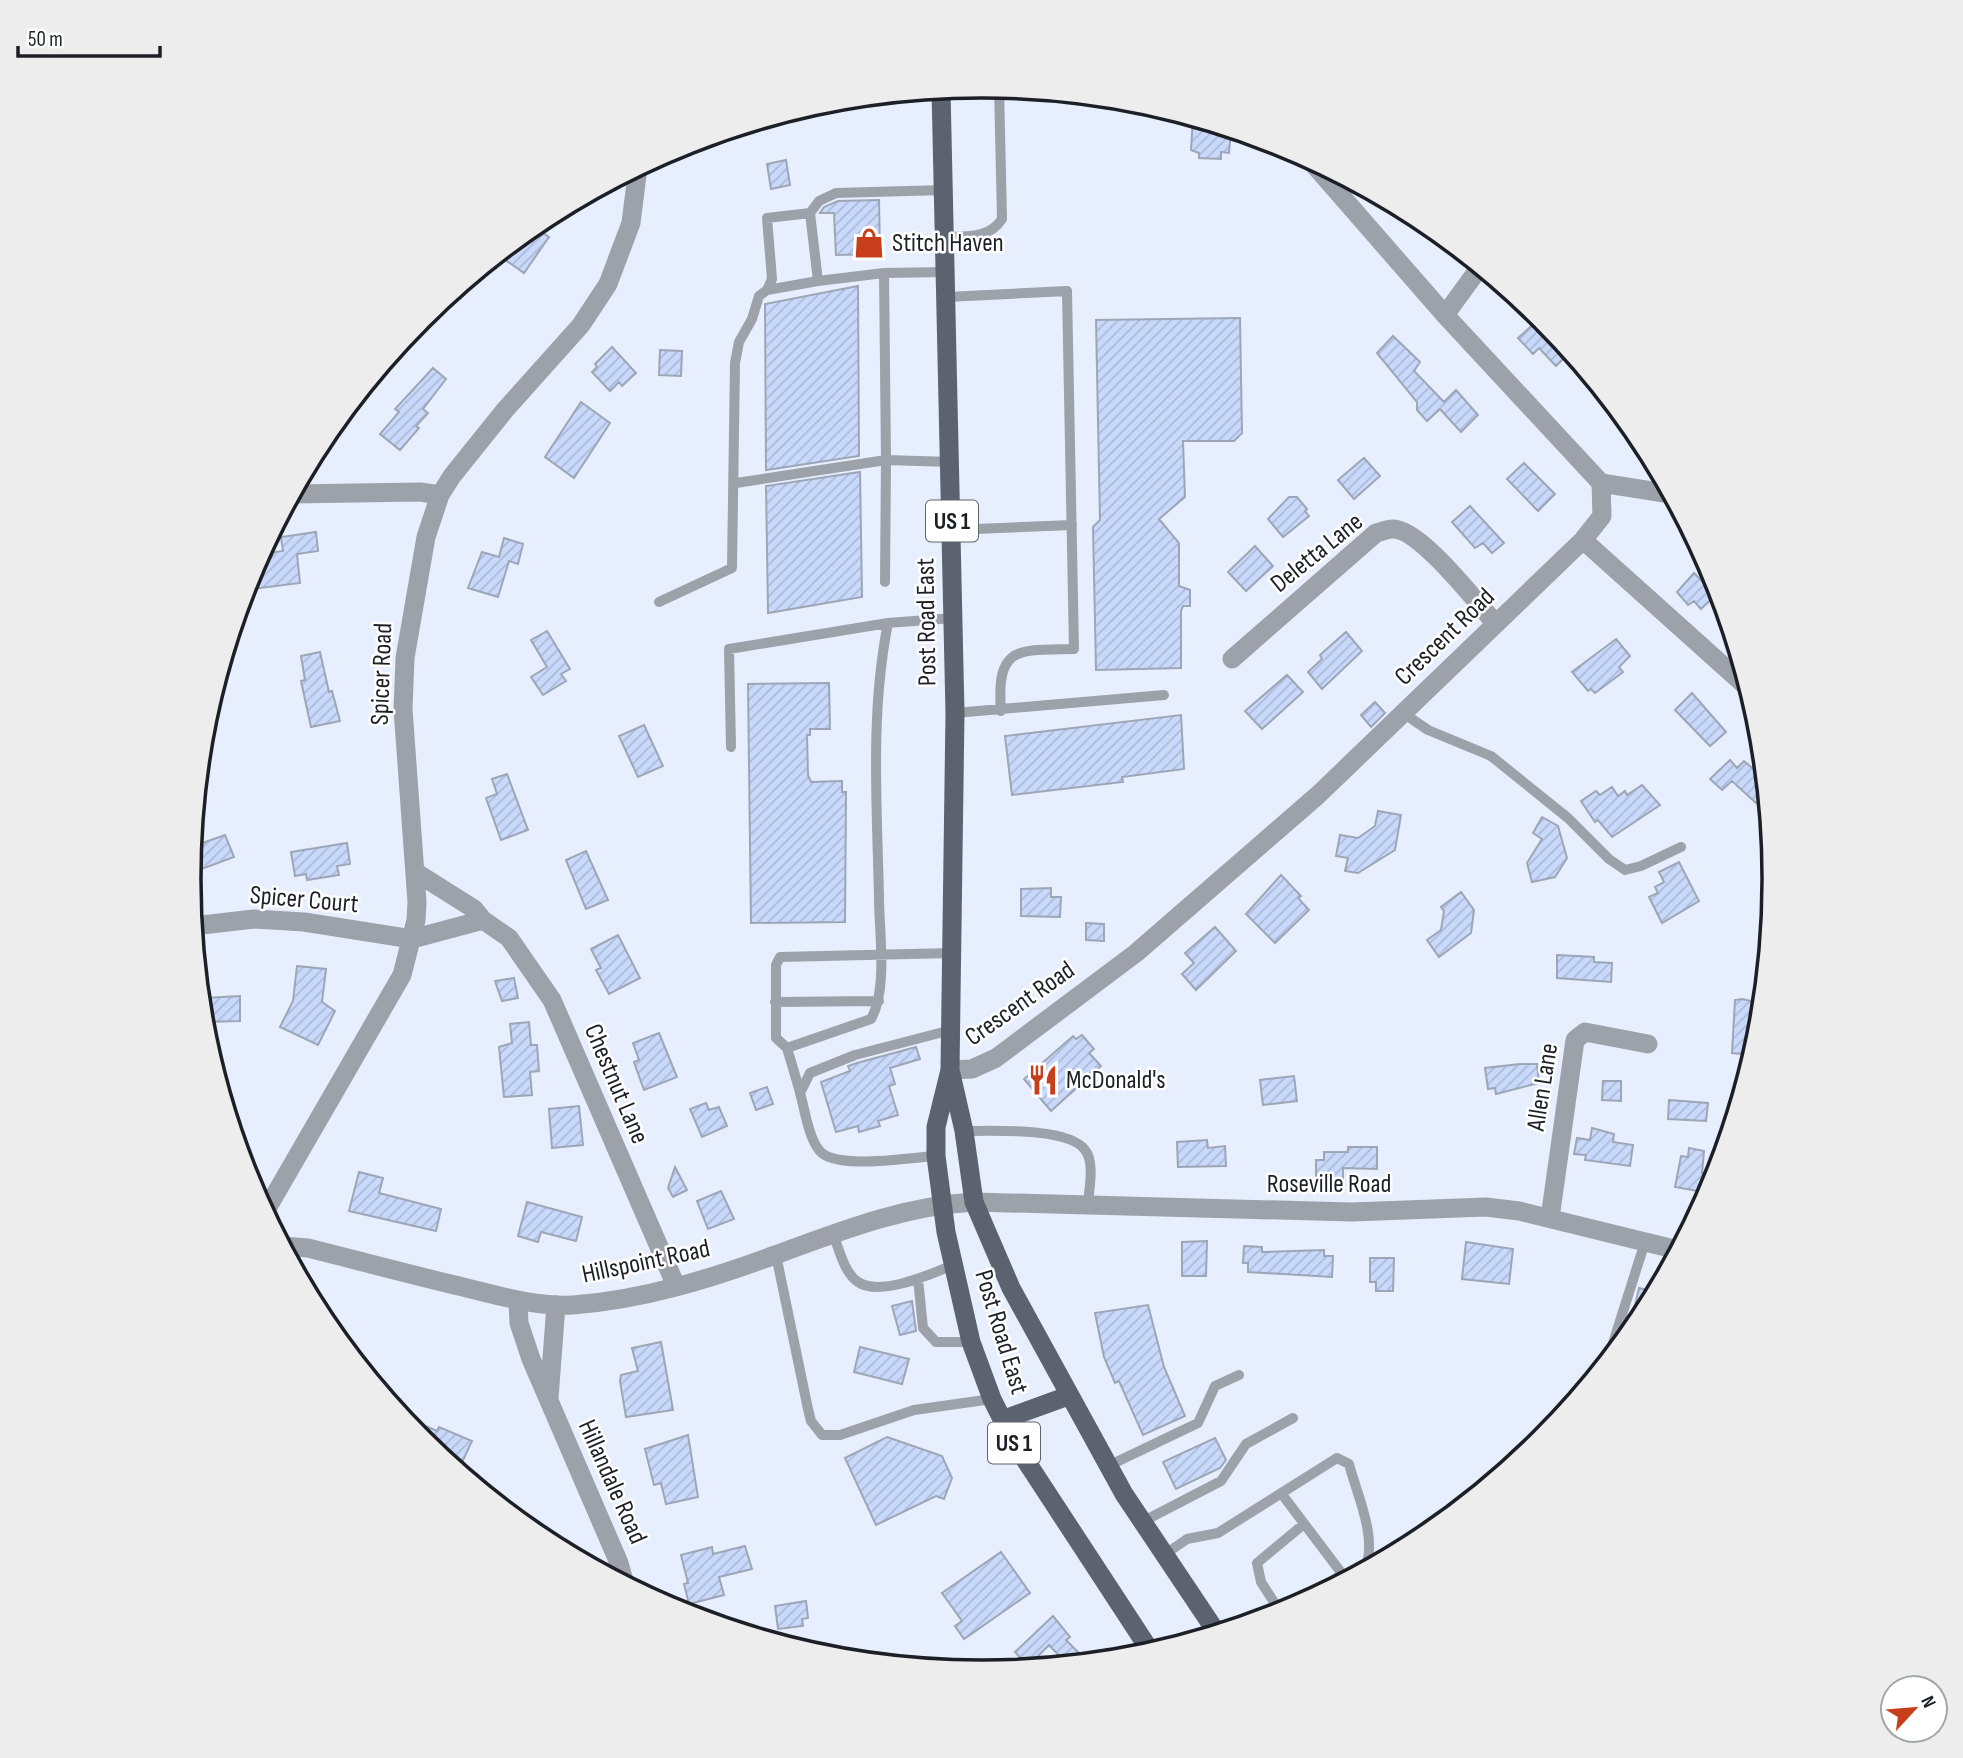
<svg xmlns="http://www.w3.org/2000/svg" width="1963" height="1758" font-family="'Sofia Sans Condensed',sans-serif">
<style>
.building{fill:url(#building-hatch);stroke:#9da6b7;stroke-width:2}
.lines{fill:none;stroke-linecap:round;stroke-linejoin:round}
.service{stroke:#9da1a9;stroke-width:10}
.minor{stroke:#9da1a9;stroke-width:19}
.tertiary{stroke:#9da1a9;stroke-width:19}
.primary{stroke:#5c6270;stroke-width:19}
.labels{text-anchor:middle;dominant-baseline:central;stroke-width:5;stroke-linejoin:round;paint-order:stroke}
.shield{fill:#fff;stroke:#606367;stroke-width:2}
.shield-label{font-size:24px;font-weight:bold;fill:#1c2026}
.poi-label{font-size:26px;fill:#1c2026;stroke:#fff;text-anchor:start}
.street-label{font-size:26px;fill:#1c2026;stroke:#fff}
.rim{fill:none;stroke:#1c2026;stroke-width:3.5}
</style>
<defs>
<pattern id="building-hatch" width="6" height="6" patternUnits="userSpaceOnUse" patternTransform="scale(1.75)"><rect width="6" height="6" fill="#c9d9fb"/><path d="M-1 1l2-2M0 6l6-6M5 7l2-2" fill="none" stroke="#acbad7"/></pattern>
</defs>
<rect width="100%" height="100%" fill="#e7eefd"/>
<path class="building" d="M 1193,118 L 1231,130 L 1229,153 L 1221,152 L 1221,159 L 1199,158 L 1199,153 L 1191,150 Z
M 786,160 L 790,185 L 771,189 L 767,164 Z
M 879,200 L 880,254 L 836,255 L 834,213 L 820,213 L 824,207 L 838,201 Z
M 533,226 L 549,237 L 524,273 L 504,259 L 518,238 Z
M 858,286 L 859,456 L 766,470 L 765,304 Z
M 1240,318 L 1242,433 L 1234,441 L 1183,441 L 1185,497 L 1159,519 L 1179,543 L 1179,586 L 1190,590 L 1190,606 L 1183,606 L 1181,611 L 1181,668 L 1096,670 L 1093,527 L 1100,520 L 1096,320 Z
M 1536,322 L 1550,337 L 1554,332 L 1566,347 L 1562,350 L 1567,355 L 1556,366 L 1539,348 L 1533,354 L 1518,338 Z
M 1393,336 L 1420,362 L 1414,371 L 1444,402 L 1456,390 L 1478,415 L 1461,432 L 1440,409 L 1427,421 L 1417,410 L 1417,402 L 1377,353 Z
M 612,347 L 636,373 L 622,386 L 619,382 L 610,391 L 592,372 L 597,367 L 595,364 Z
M 660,350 L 682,351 L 681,376 L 659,375 Z
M 433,368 L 446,379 L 423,409 L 428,413 L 416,426 L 419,428 L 400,450 L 380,434 L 399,412 L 395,409 Z
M 581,402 L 610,423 L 574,478 L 545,457 Z
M 1364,458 L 1380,476 L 1354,499 L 1338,480 Z
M 1524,463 L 1555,494 L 1538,511 L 1507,479 Z
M 860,472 L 862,597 L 768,613 L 766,486 Z
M 1289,497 L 1297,497 L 1307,509 L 1305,511 L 1309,516 L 1283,537 L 1268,519 Z
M 1470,506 L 1504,543 L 1492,553 L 1483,543 L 1475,548 L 1452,522 Z
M 316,532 L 318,551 L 297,554 L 300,583 L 244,590 L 250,573 L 258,572 L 256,561 L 260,554 L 283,551 L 281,537 Z
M 504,538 L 523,544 L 518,564 L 509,561 L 498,597 L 468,588 L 482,552 L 499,557 Z
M 1255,546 L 1273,566 L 1246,591 L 1228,572 Z
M 1694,573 L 1716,595 L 1701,609 L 1694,601 L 1688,605 L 1677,592 Z
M 547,631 L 570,669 L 561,674 L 566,681 L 543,695 L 531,677 L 547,667 L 531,640 Z
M 1346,632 L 1362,651 L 1322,689 L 1308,672 L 1322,659 L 1320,655 Z
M 1616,639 L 1630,656 L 1619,667 L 1623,672 L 1595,693 L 1591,689 L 1588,691 L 1572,672 Z
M 320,652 L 329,692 L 332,691 L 340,721 L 311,727 L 301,681 L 305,680 L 301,656 Z
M 1287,675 L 1303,692 L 1262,729 L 1245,711 Z
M 829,683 L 830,729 L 810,729 L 810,735 L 807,735 L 808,775 L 811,782 L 842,781 L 842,792 L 846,792 L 845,922 L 751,923 L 748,684 Z
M 1692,693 L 1726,732 L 1710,746 L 1675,710 Z
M 1375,702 L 1385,713 L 1371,727 L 1361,715 Z
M 1181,715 L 1184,769 L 1122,777 L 1123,782 L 1012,795 L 1005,736 Z
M 644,725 L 663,766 L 638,777 L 619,736 Z
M 1730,760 L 1737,768 L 1744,761 L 1765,779 L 1766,793 L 1756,803 L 1732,781 L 1722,790 L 1710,779 Z
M 507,774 L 528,830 L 501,840 L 486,798 L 497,794 L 492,779 Z
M 1642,785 L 1660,805 L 1612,837 L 1598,820 L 1595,822 L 1581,801 L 1596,791 L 1600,795 L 1612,787 L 1618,796 L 1625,791 L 1627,795 Z
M 1378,811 L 1401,815 L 1395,850 L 1358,873 L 1345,871 L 1348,858 L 1336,856 L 1340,835 L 1358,838 L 1375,826 Z
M 1542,817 L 1558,826 L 1567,858 L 1555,877 L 1532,882 L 1527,863 L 1542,839 L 1533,833 Z
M 225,835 L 234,857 L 199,870 L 198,867 L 189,871 L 191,847 Z
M 347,843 L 350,864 L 337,866 L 339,875 L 307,880 L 306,874 L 295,876 L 291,852 Z
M 586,851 L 608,900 L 586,909 L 566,860 Z
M 1679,862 L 1699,901 L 1662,923 L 1649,897 L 1658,893 L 1655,887 L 1664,882 L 1659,872 Z
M 1281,875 L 1301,896 L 1298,898 L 1309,910 L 1275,943 L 1246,914 Z
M 1051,888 L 1051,897 L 1061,897 L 1060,917 L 1021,916 L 1021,889 Z
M 1461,892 L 1474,910 L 1471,933 L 1439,957 L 1427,940 L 1441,930 L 1444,911 L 1441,907 Z
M 1086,923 L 1104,924 L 1104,941 L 1086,940 Z
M 1215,927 L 1236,951 L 1196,990 L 1182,974 L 1194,963 L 1185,953 Z
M 618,935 L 640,978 L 609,994 L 596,970 L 601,968 L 591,949 Z
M 1557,955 L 1594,957 L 1594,962 L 1612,963 L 1611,982 L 1557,978 Z
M 297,966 L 326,969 L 322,1002 L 335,1011 L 318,1045 L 280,1027 L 293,1001 Z
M 514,978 L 518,998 L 502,1001 L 495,981 Z
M 240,996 L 240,1021 L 202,1022 L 200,1001 L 205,1001 L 205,998 Z
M 1742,999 L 1760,1003 L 1757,1030 L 1759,1034 L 1753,1055 L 1732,1053 L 1735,1000 Z
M 529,1022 L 531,1045 L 537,1045 L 539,1071 L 530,1072 L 532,1095 L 504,1097 L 499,1047 L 512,1043 L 510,1024 Z
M 659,1033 L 677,1077 L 644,1090 L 634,1062 L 639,1060 L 633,1043 Z
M 1082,1035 L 1094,1049 L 1089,1053 L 1101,1066 L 1051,1111 L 1024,1079 L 1073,1036 L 1076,1039 Z
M 916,1047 L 920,1059 L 890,1068 L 895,1084 L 889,1086 L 898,1115 L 878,1121 L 880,1126 L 859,1132 L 858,1126 L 836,1132 L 821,1082 L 850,1071 L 848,1066 L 857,1063 Z
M 1520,1064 L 1537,1064 L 1539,1083 L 1496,1094 L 1495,1088 L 1488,1089 L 1485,1068 Z
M 1294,1076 L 1297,1101 L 1263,1105 L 1260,1080 Z
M 1603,1081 L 1621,1081 L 1621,1101 L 1602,1100 Z
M 767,1087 L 773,1104 L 756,1110 L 750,1093 Z
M 1669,1100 L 1708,1103 L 1706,1121 L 1668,1119 Z
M 706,1103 L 709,1110 L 719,1107 L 727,1126 L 702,1137 L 690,1109 Z
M 579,1106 L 583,1145 L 552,1148 L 549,1109 Z
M 1592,1128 L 1614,1134 L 1613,1142 L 1633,1145 L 1630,1166 L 1585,1160 L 1586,1155 L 1574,1154 L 1577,1138 L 1590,1140 Z
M 1207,1140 L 1208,1148 L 1225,1146 L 1226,1166 L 1178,1167 L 1177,1142 Z
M 1348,1147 L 1377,1147 L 1377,1169 L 1343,1168 L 1343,1181 L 1316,1181 L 1316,1160 L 1324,1160 L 1324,1152 L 1348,1152 Z
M 1689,1148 L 1704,1151 L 1702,1173 L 1714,1175 L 1711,1190 L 1698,1187 L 1698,1191 L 1675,1187 L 1681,1156 L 1688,1157 Z
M 675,1167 L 687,1190 L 673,1197 L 668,1188 Z
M 359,1172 L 383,1178 L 379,1193 L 441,1209 L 436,1231 L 349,1211 Z
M 721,1191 L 734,1219 L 708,1229 L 697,1201 Z
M 527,1202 L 582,1217 L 576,1241 L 541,1232 L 538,1242 L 518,1236 Z
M 1207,1241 L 1206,1276 L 1182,1276 L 1182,1242 Z
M 1466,1242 L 1513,1249 L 1509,1284 L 1462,1279 Z
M 1244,1246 L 1262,1247 L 1262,1252 L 1324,1250 L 1324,1256 L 1333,1256 L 1332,1277 L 1248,1272 L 1248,1263 L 1243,1263 Z
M 1370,1258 L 1394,1258 L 1393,1291 L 1376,1291 L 1376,1282 L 1370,1282 Z
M 1639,1288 L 1656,1292 L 1641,1320 L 1628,1336 Z
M 912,1301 L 916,1331 L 900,1335 L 892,1306 Z
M 1148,1305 L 1164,1367 L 1185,1416 L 1143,1435 L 1119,1381 L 1115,1383 L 1104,1357 L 1095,1313 Z
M 661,1342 L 673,1410 L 626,1417 L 620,1381 L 621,1375 L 638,1371 L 632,1348 Z
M 860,1347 L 909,1359 L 902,1384 L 854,1372 Z
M 400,1415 L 437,1431 L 439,1427 L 472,1441 L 458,1471 L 420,1440 Z
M 688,1435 L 698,1497 L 666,1504 L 661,1483 L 654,1485 L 645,1449 Z
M 887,1437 L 942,1456 L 952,1478 L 944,1499 L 936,1496 L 876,1525 L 845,1458 Z
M 1215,1438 L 1226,1460 L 1220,1468 L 1176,1489 L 1163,1462 Z
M 745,1546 L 752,1569 L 719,1577 L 724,1595 L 689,1604 L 684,1584 L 688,1583 L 681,1555 L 712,1547 L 713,1554 Z
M 1001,1552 L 1030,1593 L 964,1639 L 955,1626 L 962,1621 L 942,1593 Z
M 806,1601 L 808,1618 L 802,1619 L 803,1626 L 778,1629 L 775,1606 Z
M 1053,1616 L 1070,1637 L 1066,1640 L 1088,1662 L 1067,1664 L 1049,1645 L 1028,1666 L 1015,1652 Z"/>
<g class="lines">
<path class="service" d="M 944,190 L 836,193 L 819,201 L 810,213 L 818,281 L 884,273 L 946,272
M 945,237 C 967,236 989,239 1002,219 L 999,87
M 884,273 L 886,460 L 951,462
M 767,290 L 818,281
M 947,297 L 1067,291 L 1074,649 C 1018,650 996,645 1001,711
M 736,483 L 886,460 L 885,582
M 952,530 L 1072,525
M 659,602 L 732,568 L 735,363 L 739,342 L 752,319 L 759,296 L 767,290 L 772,279 L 767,218 L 810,213
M 888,623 C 870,713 877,805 879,897 C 879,932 888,989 871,1019 L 787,1048 L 776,1038 L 776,965 L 780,957 L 953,953
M 955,713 L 1164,695
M 1403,713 L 1428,730 L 1491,756 L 1568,818 L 1609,859 L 1625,870 L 1641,866 L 1681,847
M 731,747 L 729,649 L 888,623 L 953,618
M 775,1002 L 879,1001
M 787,1048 L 800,1092
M 964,1131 C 991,1131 1069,1127 1085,1150 C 1095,1162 1089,1189 1088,1204
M 936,1156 C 911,1157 834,1171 819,1150 C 808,1136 805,1110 800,1093 L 810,1073 L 855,1055 L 951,1030
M 833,1234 C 839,1248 844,1273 858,1282 C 880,1297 931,1274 953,1265
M 776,1255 L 808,1409 L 811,1421 L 822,1435 L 840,1435 L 914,1410 L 992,1399
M 918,1279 L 923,1328 L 936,1342 L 971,1342
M 1607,1362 L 1645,1242
M 1108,1466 L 1198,1423 L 1215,1386 L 1239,1375
M 1281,1493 L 1346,1579
M 1142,1522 L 1221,1481 L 1246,1444 L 1293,1418
M 1164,1555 L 1187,1539 L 1218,1533 L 1337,1458 L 1349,1464 C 1357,1495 1378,1538 1365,1569
M 1281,1613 L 1261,1582 L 1257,1563 L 1304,1524"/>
<path class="minor" d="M 1445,315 L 1480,267
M 1601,483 L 1671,494
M 292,494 L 420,492 L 440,495
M 1583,540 L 1748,688
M 1232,659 L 1376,533 C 1381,532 1387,529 1392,529 C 1419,527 1477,603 1496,624
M 417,873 L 474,909 L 483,920
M 193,926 L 254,919 L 304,922 L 412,939 L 483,920 L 509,938 L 552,1000 L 676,1286
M 950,1070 L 972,1069 L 996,1058 L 1136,953 L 1318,795 L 1583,540 L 1602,516 L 1601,483 L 1445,315 L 1309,159
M 265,1212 L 402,975 L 416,920 L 417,902 L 403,709 L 405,658 L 426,537 L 440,495 L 452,476 L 505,410 L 581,325 L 608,284 L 631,223 L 638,167
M 1550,1218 L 1575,1040 L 1585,1032 L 1648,1044
M 518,1301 L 519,1323 L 531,1359 L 619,1563 L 625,1584
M 549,1398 L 556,1305"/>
<path class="tertiary" d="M 282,1246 L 308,1248 C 360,1261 412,1275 463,1287 C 500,1296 536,1307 573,1305 C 642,1300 710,1279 775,1255 C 841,1231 903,1206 974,1202 L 1352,1212 L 1486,1207 L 1519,1211 L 1678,1250"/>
<path class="primary" d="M 941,90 L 955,713 L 950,1070 L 936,1127 L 936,1156 L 946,1232 L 971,1342 L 992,1399 L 1013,1441 L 1151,1652
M 951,1074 L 964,1131 L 974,1202 L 1011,1288 L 1124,1494 L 1217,1633
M 1002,1420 L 1068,1396"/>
</g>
<defs>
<g id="shop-bare" transform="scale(2.415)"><path d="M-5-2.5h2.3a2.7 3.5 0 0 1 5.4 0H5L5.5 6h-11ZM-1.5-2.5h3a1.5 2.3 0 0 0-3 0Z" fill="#c73e1a" stroke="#fff" stroke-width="2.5" paint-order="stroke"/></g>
<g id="restaurant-bare" transform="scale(2.415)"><path d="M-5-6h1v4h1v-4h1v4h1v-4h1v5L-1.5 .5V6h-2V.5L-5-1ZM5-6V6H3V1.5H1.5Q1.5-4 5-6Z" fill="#c73e1a" stroke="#fff" stroke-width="2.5" paint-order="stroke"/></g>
</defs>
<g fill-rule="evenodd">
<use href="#shop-bare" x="869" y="243"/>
<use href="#restaurant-bare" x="1043" y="1080"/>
</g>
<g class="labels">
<g class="shield">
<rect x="926" y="500.5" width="52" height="41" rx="5"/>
<rect x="988" y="1422.5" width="52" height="41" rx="5"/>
</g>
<g class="shield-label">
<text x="952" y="521">US 1</text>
<text x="1014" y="1443">US 1</text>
</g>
<g class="poi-label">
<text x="892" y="243">Stitch Haven</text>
<text x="1066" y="1080">McDonald's</text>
</g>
<g class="street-label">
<text transform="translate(1317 553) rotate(-39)">Deletta Lane</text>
<text transform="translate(927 622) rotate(-91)">Post Road East</text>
<text transform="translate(1445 637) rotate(-44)">Crescent Road</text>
<text transform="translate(382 674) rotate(-88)">Spicer Road</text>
<text transform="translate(304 900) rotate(5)">Spicer Court</text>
<text transform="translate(1020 1004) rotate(-35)">Crescent Road</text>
<text transform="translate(616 1084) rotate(67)">Chestnut Lane</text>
<text transform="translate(1543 1087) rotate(-81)">Allen Lane</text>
<text x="1329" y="1184">Roseville Road</text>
<text transform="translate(646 1262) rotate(-12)">Hillspoint Road</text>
<text transform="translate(1001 1332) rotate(73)">Post Road East</text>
<text transform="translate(612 1482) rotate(66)">Hillandale Road</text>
</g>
</g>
<path d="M0 0H1963V1758H0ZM981 98H982A780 780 0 0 1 1762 878V880A780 780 0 0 1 982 1660H981A780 780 0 0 1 201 880V878A780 780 0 0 1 981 98Z" fill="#ededee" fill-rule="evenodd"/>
<path class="rim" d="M981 98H982A780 780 0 0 1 1762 878V880A780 780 0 0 1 982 1660H981A780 780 0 0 1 201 880V878A780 780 0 0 1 981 98Z"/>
<g transform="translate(1914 1709) rotate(64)"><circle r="33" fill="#ffffff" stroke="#a4a6a8" stroke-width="2"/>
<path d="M0-5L12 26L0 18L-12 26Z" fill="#c73e1a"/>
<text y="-10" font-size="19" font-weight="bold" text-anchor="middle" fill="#1c2026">N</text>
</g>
<path d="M18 46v10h142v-10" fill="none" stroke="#1c2026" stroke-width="3.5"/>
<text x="28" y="46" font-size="21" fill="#1c2026" stroke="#ffffff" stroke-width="5" paint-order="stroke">50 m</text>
</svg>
